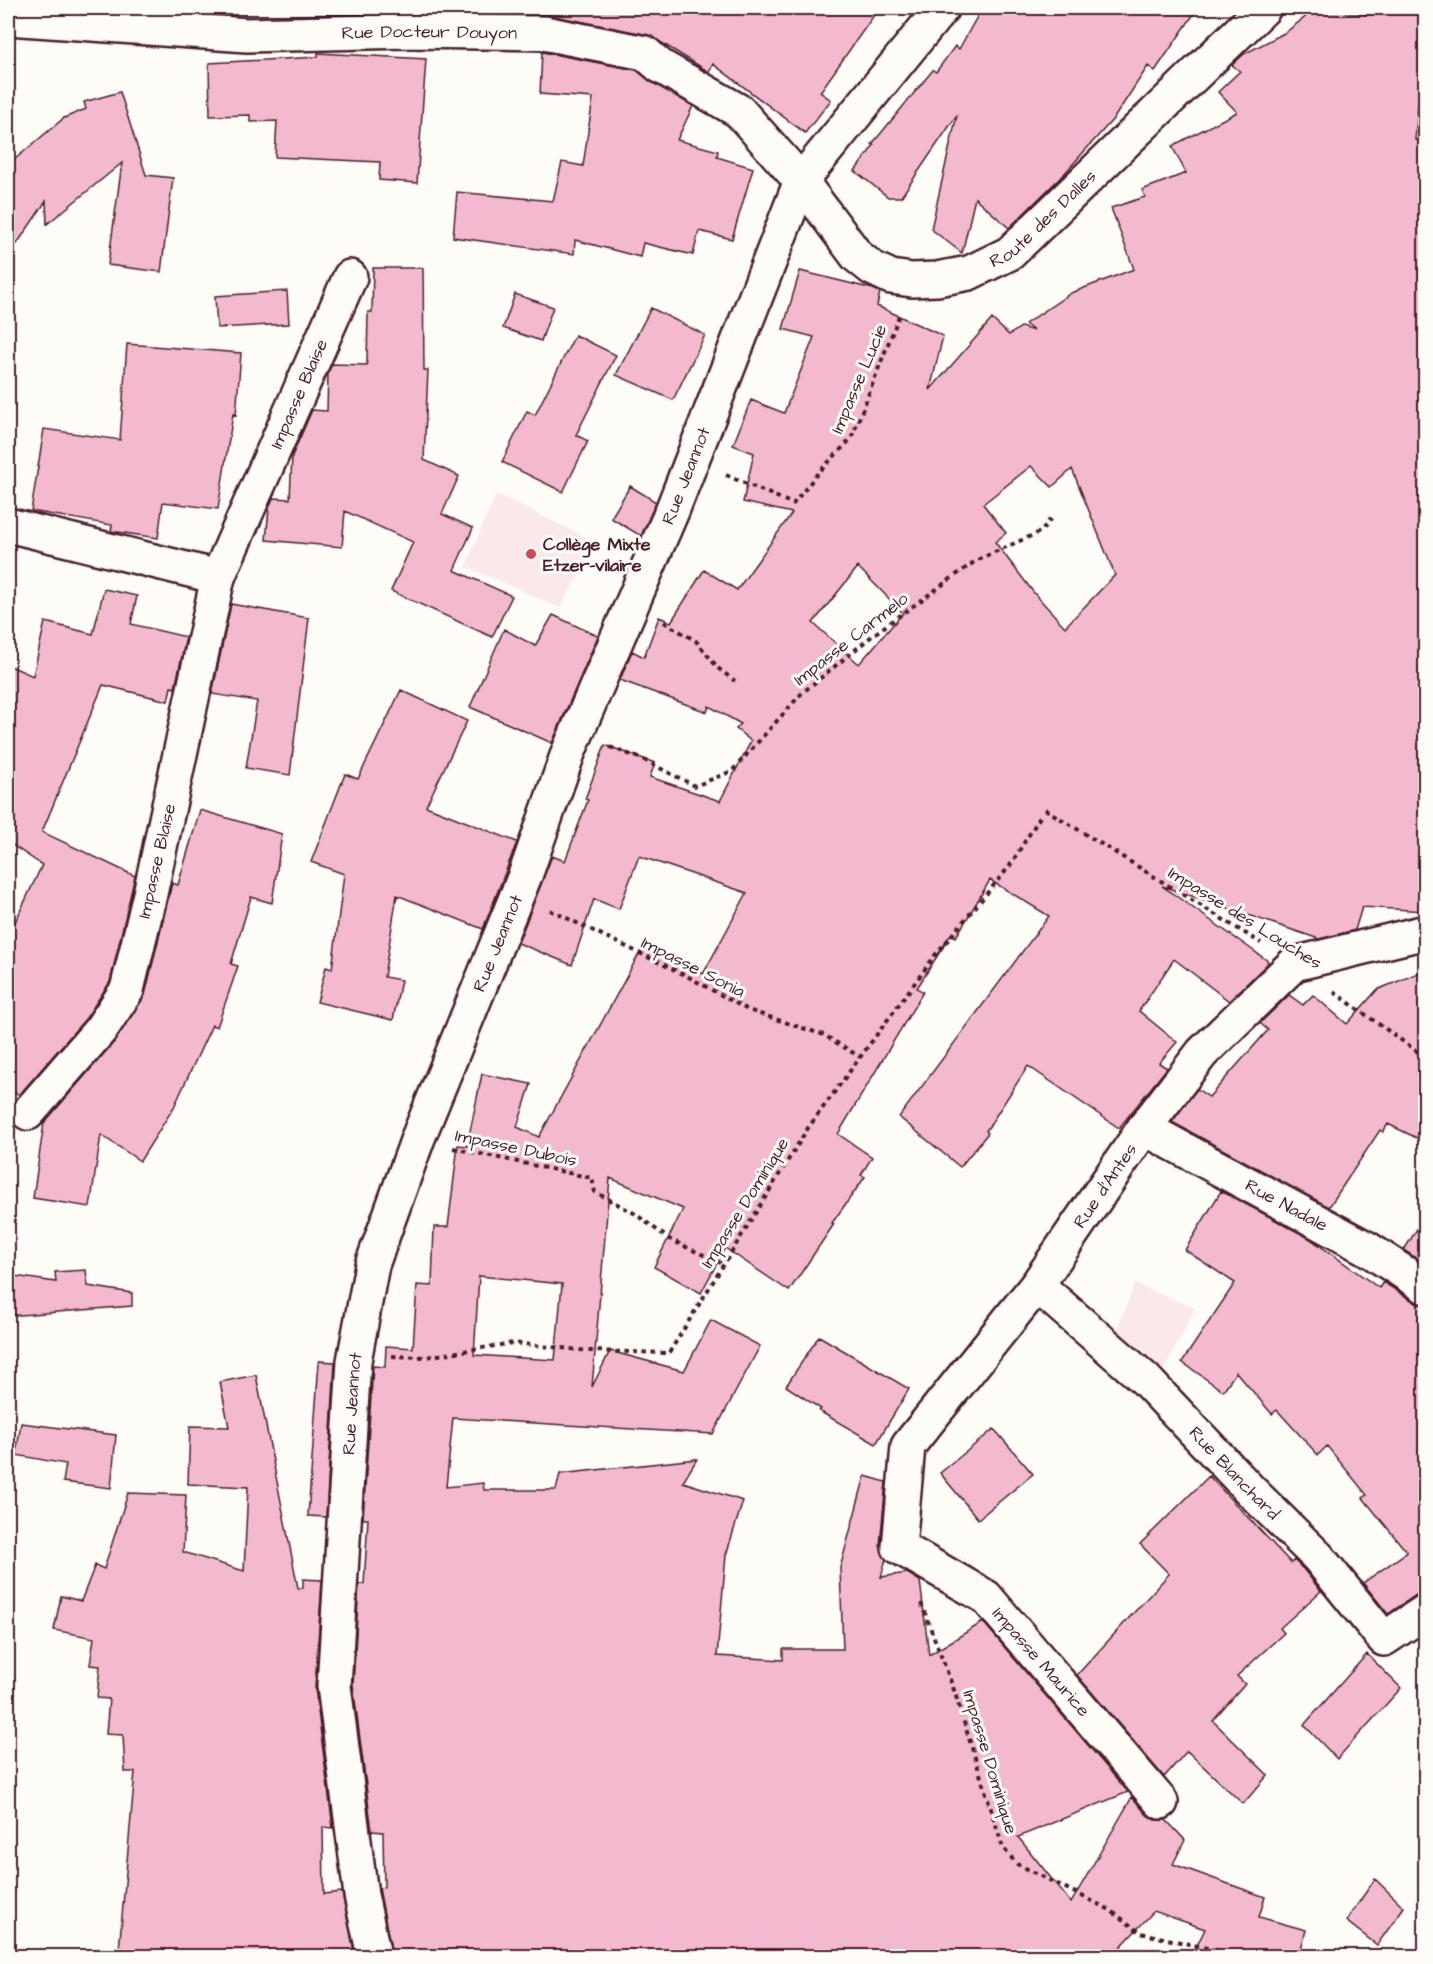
<svg xmlns="http://www.w3.org/2000/svg" width="1433" height="1964" font-family="'Architects Daughter',sans-serif">
<style>
.built{fill:#fae8eb}
.building{fill:#f3bacf;stroke:#4a1f2b;stroke-width:1.5;fill-rule:evenodd}
.lines{fill:none;stroke-linecap:round;stroke-linejoin:round}
.minor-casing{stroke:#4a1f2b;stroke-width:38}
.path{stroke:#4a1f2b;stroke-width:4;stroke-dasharray:4.5 4.5;stroke-linecap:butt}
.minor{stroke:#fdfcf7;stroke-width:33}
.poi-dot{fill:#d1495b;stroke:#fdfcf7;stroke-width:2}
.labels{text-anchor:middle;dominant-baseline:central;stroke-width:6;stroke-linejoin:round;paint-order:stroke}
.street-label{font-size:18px;fill:#4a1f2b;stroke:#fdfcf7}
.poi-label{font-size:18px;font-weight:bold;fill:#4a1f2b;stroke:#fdfcf7;text-anchor:start}
</style>
<rect width="100%" height="100%" fill="#fdfcf7"/>
<filter id="ink" filterUnits="userSpaceOnUse"><feTurbulence type="fractalNoise" baseFrequency=".0167" numOctaves="2"/><feDisplacementMap in="SourceGraphic" scale="12" xChannelSelector="R" yChannelSelector="G"/><feConvolveMatrix kernelMatrix="1 2 1 2 8 2 1 2 1" color-interpolation-filters="sRGB"/></filter>
<g filter="url(#ink)">
<path class="built" d="M 496,494 L 597,543 L 560,608 L 466,566 Z
M 1135,1284 L 1195,1308 L 1164,1369 L 1112,1343 Z"/>
<path class="building" d="M 544,8 L 879,8 L 820,92 L 831,100 L 805,133 L 713,64 L 709,72 L 649,35 L 544,14 Z
M 982,8 L 1198,8 L 1155,71 L 1148,66 L 1114,118 L 1064,174 L 1009,228 L 975,198 L 962,253 L 931,229 L 957,115 L 901,197 L 888,197 L 855,171 L 874,145 L 872,144 L 933,70 L 936,72 L 955,46 L 959,49 Z
M 1317,8 L 1344,8 L 1347,14 L 1425,14 L 1425,50 L 1423,49 L 1415,140 L 1425,141 L 1425,911 L 1362,907 L 1355,930 L 1319,939 L 1162,886 L 1268,961 L 1267,964 L 1229,1001 L 1174,959 L 1139,1011 L 1177,1042 L 1159,1063 L 1167,1068 L 1119,1128 L 1028,1066 L 986,1131 L 988,1133 L 960,1167 L 899,1117 L 1049,916 L 990,880 L 956,937 L 951,934 L 917,988 L 923,992 L 838,1134 L 872,1157 L 861,1175 L 865,1177 L 832,1223 L 834,1224 L 789,1291 L 725,1248 L 701,1293 L 654,1267 L 683,1209 L 610,1178 L 592,1387 L 610,1351 L 684,1371 L 711,1320 L 760,1346 L 713,1434 L 453,1418 L 446,1487 L 483,1483 L 484,1490 L 556,1490 L 560,1474 L 697,1459 L 683,1482 L 743,1501 L 726,1555 L 717,1656 L 783,1660 L 783,1649 L 843,1649 L 840,1568 L 865,1476 L 886,1482 L 880,1545 L 886,1559 L 881,1577 L 907,1573 L 920,1581 L 929,1655 L 983,1622 L 1128,1792 L 1018,1837 L 1071,1903 L 1132,1797 L 1147,1815 L 1155,1820 L 1166,1820 L 1185,1840 L 1173,1864 L 1265,1897 L 1259,1917 L 1306,1930 L 1299,1956 L 1192,1956 L 1205,1929 L 1154,1911 L 1112,1956 L 392,1956 L 379,1888 L 384,1887 L 383,1832 L 372,1831 L 353,1685 L 359,1584 L 364,1584 L 368,1519 L 363,1519 L 373,1366 L 385,1367 L 386,1346 L 413,1348 L 417,1285 L 432,1286 L 434,1227 L 448,1227 L 458,1145 L 467,1146 L 482,1074 L 531,1084 L 517,1127 L 539,1137 L 645,943 L 703,974 L 747,893 L 639,856 L 619,909 L 594,899 L 572,965 L 518,943 L 552,856 L 565,861 L 588,800 L 585,799 L 605,745 L 655,763 L 650,777 L 720,801 L 751,741 L 736,729 L 741,724 L 709,706 L 707,712 L 620,680 L 632,651 L 644,657 L 659,617 L 671,622 L 704,570 L 737,590 L 792,513 L 743,502 L 754,453 L 733,445 L 751,400 L 784,413 L 814,337 L 783,329 L 800,271 L 873,289 L 880,292 L 877,306 L 943,336 L 930,390 L 992,319 L 1009,335 L 1021,327 L 1034,331 L 1025,324 L 1071,293 L 1134,269 L 1111,208 L 1145,197 L 1142,190 L 1186,173 L 1172,146 L 1237,112 L 1218,92 L 1240,71 L 1232,65 L 1244,54 L 1286,32 ZM 1031,466 L 1052,487 L 1072,469 L 1115,575 L 1065,627 L 1034,593 L 995,542 L 1006,533 L 983,504 ZM 858,567 L 903,613 L 859,664 L 813,623 ZM 479,1276 L 562,1284 L 555,1360 L 474,1355 Z
M 542,52 L 636,70 L 651,82 L 693,106 L 677,140 L 718,151 L 717,157 L 753,168 L 732,239 L 699,231 L 693,255 L 643,243 L 640,257 L 575,240 L 574,254 L 453,237 L 457,192 L 553,201 L 562,162 L 583,166 L 593,98 L 540,94 Z
M 318,53 L 426,59 L 417,183 L 379,180 L 380,162 L 275,157 L 277,121 L 250,122 L 250,115 L 210,116 L 209,63 L 318,57 Z
M 120,92 L 146,175 L 173,178 L 161,272 L 108,265 L 122,163 L 47,224 L 46,201 L 8,257 L 8,165 L 64,118 L 86,109 L 84,102 Z
M 373,268 L 423,268 L 424,370 L 428,370 L 424,460 L 459,476 L 442,514 L 473,528 L 454,570 L 512,596 L 492,637 L 391,591 L 413,542 L 345,511 L 342,547 L 266,540 L 269,508 L 273,498 L 290,499 L 292,456 L 312,410 L 327,411 L 328,373 L 332,364 L 367,365 L 368,312 L 372,312 Z
M 287,291 L 289,324 L 217,328 L 215,296 Z
M 515,294 L 553,307 L 541,341 L 503,328 Z
M 651,308 L 705,335 L 673,400 L 616,375 Z
M 575,335 L 616,355 L 576,435 L 588,441 L 563,492 L 502,462 L 527,411 L 535,415 Z
M 127,344 L 241,353 L 236,415 L 233,414 L 218,509 L 163,502 L 158,538 L 111,531 L 112,525 L 31,511 L 44,429 L 120,440 Z
M 630,486 L 656,502 L 641,536 L 611,518 Z
M 104,589 L 137,596 L 131,624 L 186,637 L 175,688 L 171,687 L 168,701 L 103,685 L 42,832 L 135,876 L 110,982 L 86,1018 L 20,1094 L 8,1092 L 8,937 L 42,865 L 8,842 L 8,665 L 33,676 L 45,622 L 93,634 Z
M 231,604 L 309,618 L 290,775 L 246,768 L 257,701 L 212,694 Z
M 553,615 L 598,636 L 552,743 L 470,707 L 504,629 L 535,646 Z
M 401,690 L 467,721 L 426,806 L 517,842 L 483,929 L 397,895 L 384,977 L 401,980 L 393,1020 L 317,1002 L 326,967 L 332,969 L 344,874 L 311,862 L 345,774 L 358,779 Z
M 200,810 L 282,834 L 272,903 L 251,897 L 231,964 L 238,966 L 217,1027 L 212,1025 L 174,1107 L 140,1161 L 101,1135 L 90,1207 L 33,1198 L 44,1123 L 115,1041 L 145,995 L 172,883 L 178,885 Z
M 1425,970 L 1425,1142 L 1388,1124 L 1383,1132 L 1380,1130 L 1329,1207 L 1172,1122 L 1197,1089 L 1209,1097 L 1268,1030 L 1260,1023 L 1289,995 L 1303,1005 L 1313,995 L 1347,1024 L 1377,990 Z
M 1221,1191 L 1309,1238 L 1379,1288 L 1383,1282 L 1416,1303 L 1425,1306 L 1425,1592 L 1416,1595 L 1388,1614 L 1363,1583 L 1407,1552 L 1363,1498 L 1367,1495 L 1327,1446 L 1318,1455 L 1277,1410 L 1272,1414 L 1236,1372 L 1223,1391 L 1182,1362 L 1235,1283 L 1185,1250 Z
M 1425,1216 L 1425,1264 L 1404,1250 Z
M 86,1270 L 88,1286 L 132,1293 L 132,1306 L 8,1316 L 8,1275 L 56,1282 L 55,1272 Z
M 819,1336 L 909,1389 L 876,1444 L 819,1411 L 821,1409 L 786,1386 Z
M 319,1361 L 335,1362 L 326,1517 L 308,1516 Z
M 256,1375 L 298,1588 L 303,1588 L 303,1579 L 322,1580 L 315,1688 L 333,1828 L 323,1827 L 324,1894 L 342,1892 L 355,1956 L 180,1956 L 181,1954 L 119,1950 L 135,1772 L 125,1772 L 123,1735 L 106,1734 L 109,1699 L 97,1698 L 100,1666 L 90,1665 L 94,1638 L 54,1630 L 61,1596 L 81,1601 L 95,1565 L 104,1569 L 128,1493 L 186,1495 L 183,1552 L 244,1571 L 248,1487 L 188,1484 L 190,1426 L 229,1427 L 220,1382 Z
M 21,1423 L 116,1435 L 111,1488 L 63,1482 L 66,1464 L 16,1455 Z
M 994,1429 L 1033,1474 L 978,1519 L 940,1473 Z
M 1209,1476 L 1291,1563 L 1294,1560 L 1304,1570 L 1321,1591 L 1280,1628 L 1284,1633 L 1237,1676 L 1245,1684 L 1213,1721 L 1268,1775 L 1243,1804 L 1187,1751 L 1164,1777 L 1077,1675 L 1169,1574 L 1140,1544 Z
M 1367,1654 L 1401,1688 L 1337,1759 L 1304,1725 Z
M 1375,1879 L 1404,1907 L 1377,1945 L 1346,1921 Z"/>
<g class="lines">
<g class="minor-casing">
<g id="minor">
<path id="s1" d="M 8,18 L 247,35 L 407,31 L 544,33 L 645,53 L 660,66 L 739,111 L 801,181 L 857,256 L 872,268 L 891,277 L 912,280 L 937,279 L 969,273 L 1010,253 L 1264,8"/>
<path d="M 8,525 L 218,577 L 150,894 L 127,990 L 101,1029 L 28,1113"/>
<path id="s2" d="M 218,577 L 350,277"/>
<path id="s3" d="M 1144,1128 L 1368,1249 L 1426,1287"/>
<path id="s4" d="M 1037,1285 L 1146,1380 L 1250,1490 L 1318,1557 L 1384,1639 L 1426,1611"/>
<path id="s5" d="M 1161,1802 L 986,1597 L 899,1547 L 908,1446 L 1037,1285 L 1144,1128 L 1202,1053 L 1294,964 L 1426,932"/>
<path id="s6" d="M 374,1956 L 361,1895 L 334,1686 L 354,1361 L 372,1265 L 418,1138 L 526,873 L 568,753 L 672,511 L 801,181 L 942,8"/>
</g>
</g>
<path class="path" d="M 726,475 L 793,504 L 818,473 L 851,439 L 899,316
M 664,622 L 696,641 L 719,669 L 735,681
M 610,747 L 642,759 L 695,786 L 732,771 L 802,693 L 877,632 L 977,560 L 1042,531 L 1053,515
M 1045,809 L 1261,943
M 550,910 L 685,975 L 748,1010 L 824,1035 L 860,1057
M 1334,992 L 1426,1058
M 453,1148 L 592,1178 L 595,1192 L 634,1213 L 669,1239 L 723,1264
M 392,1356 L 426,1357 L 513,1343 L 590,1351 L 669,1353 L 808,1128 L 936,954 L 1009,867 L 1040,817
M 921,1603 L 954,1690 L 1003,1848 L 1017,1864 L 1110,1910 L 1141,1933 L 1220,1951 L 1228,1956"/>
<use href="#minor" class="minor"/>
</g>
</g>
<circle class="poi-dot" cx="531" cy="554" r="6"/>
<g class="labels">
<g class="street-label">
<text stroke="none"><textPath href="#s1" startOffset="422">Rue Docteur Douyon</textPath></text>
<text stroke="none"><textPath href="#s1" startOffset="1149">Route des Dalles</textPath></text>
<text transform="translate(859 379) rotate(-67)">Impasse Lucie</text>
<text stroke="none"><textPath href="#s2" startOffset="200">Impasse Blaise</textPath></text>
<text stroke="none"><textPath href="#s6" startOffset="1546">Rue Jeannot</textPath></text>
<text transform="translate(851 639) rotate(-38)">Impasse Carmelo</text>
<text transform="translate(157 861) rotate(-77)">Impasse Blaise</text>
<text transform="translate(1245 918) rotate(32)">Impasse des Louches</text>
<text stroke="none"><textPath href="#s6" startOffset="1042">Rue Jeannot</textPath></text>
<text transform="translate(693 967) rotate(27)">Impasse Sonia</text>
<text transform="translate(516 1148) rotate(12)">Impasse Dubois</text>
<text stroke="none"><textPath href="#s5" startOffset="798">Rue d'Antes</textPath></text>
<text transform="translate(745 1203) rotate(-58)">Impasse Dominique</text>
<text stroke="none"><textPath href="#s3" startOffset="162">Rue Nadale</textPath></text>
<text stroke="none"><textPath href="#s6" startOffset="556">Rue Jeannot</textPath></text>
<text stroke="none"><textPath href="#s4" startOffset="273">Rue Blanchard</textPath></text>
<text transform="translate(1041 1662) rotate(49)">Impasse Maurice</text>
<text transform="translate(990 1762) rotate(73)">Impasse Dominique</text>
</g>
<g class="poi-label">
<text x="543" y="544">Collège Mixte<tspan x="543" dy="21">Etzer-vilaire</tspan></text>
</g>
</g>
<rect width="1433" height="1964" fill="none" stroke="#fdfcf7" stroke-width="30"/>
<rect x="15" y="15" width="1403" height="1934" fill="none" stroke="#4a1f2b" stroke-width="2" filter="url(#ink)"/>
</svg>
